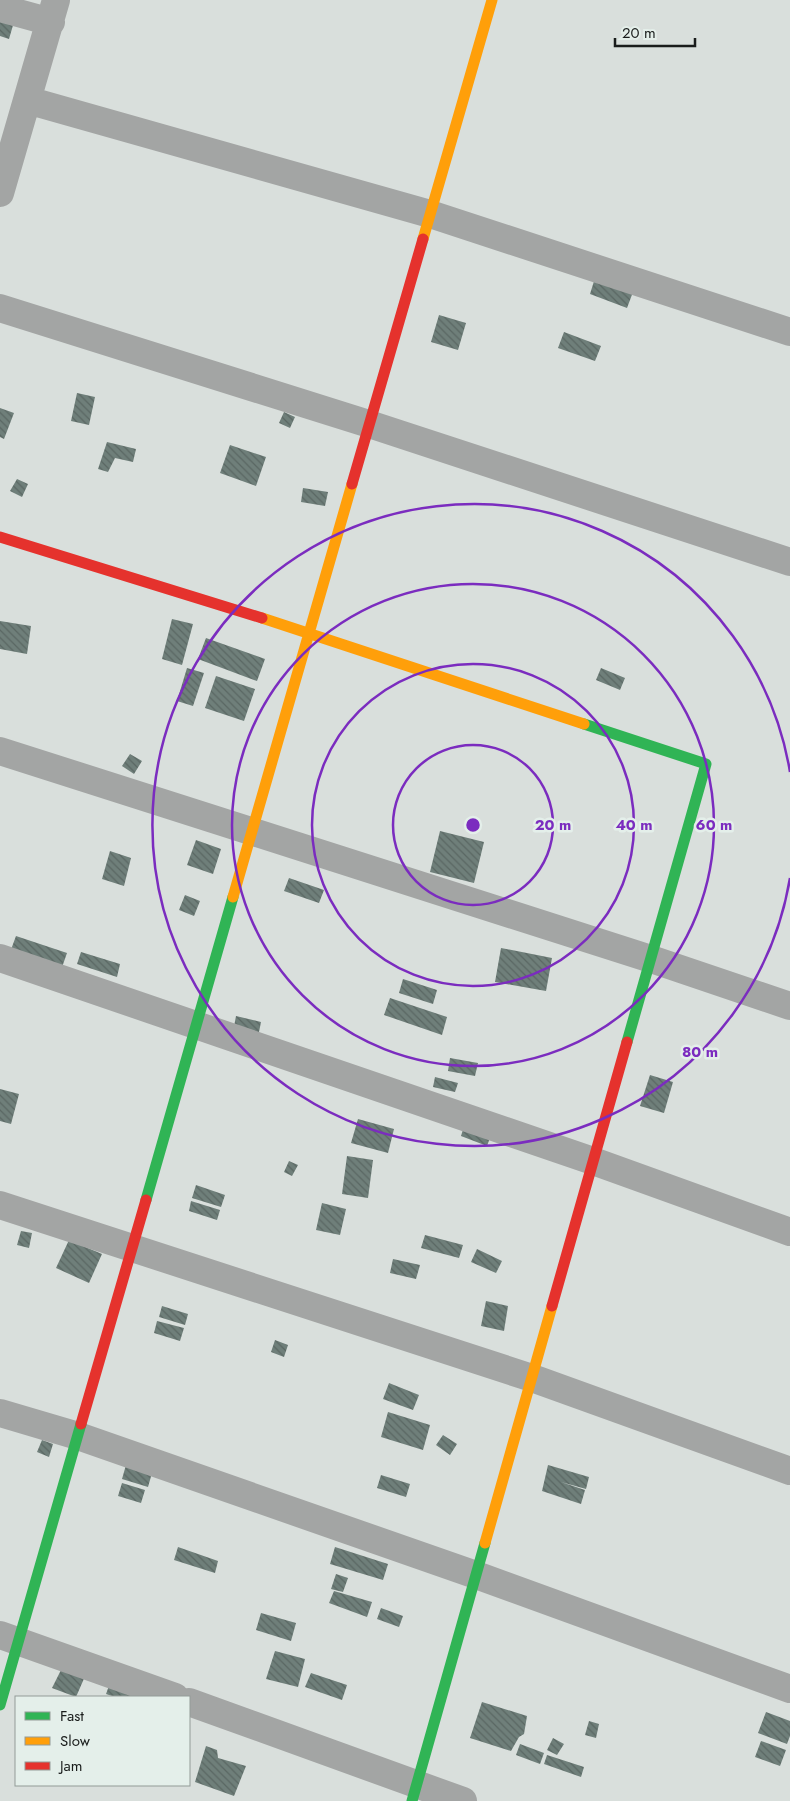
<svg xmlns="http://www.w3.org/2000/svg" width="790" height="1801" font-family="Jost,sans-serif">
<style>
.building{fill:url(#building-back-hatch)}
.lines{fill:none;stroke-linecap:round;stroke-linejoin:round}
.street{stroke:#a3a5a4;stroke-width:28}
.fast{stroke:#30b455;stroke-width:11}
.slow{stroke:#ff9f0a;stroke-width:11}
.jam{stroke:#e5322d;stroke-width:11}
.ring{fill:none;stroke:#7b2cbf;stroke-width:2.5}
.centre{fill:#7b2cbf;stroke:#e4efea;stroke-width:2.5}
.ring-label{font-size:15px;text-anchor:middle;font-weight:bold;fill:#7b2cbf;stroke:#e4efea;stroke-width:5;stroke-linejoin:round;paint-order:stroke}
</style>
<defs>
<pattern id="building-back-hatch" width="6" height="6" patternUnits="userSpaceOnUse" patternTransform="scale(1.25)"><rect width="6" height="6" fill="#6f7f7a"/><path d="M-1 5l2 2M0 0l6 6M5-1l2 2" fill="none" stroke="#5a6763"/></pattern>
</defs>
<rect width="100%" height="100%" fill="#d9dfdc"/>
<path class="building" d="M 0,10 L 16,15 L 9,39 L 0,36 Z
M 595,278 L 633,292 L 627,308 L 590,294 Z
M 439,315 L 466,323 L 458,350 L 431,342 Z
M 564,332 L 601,346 L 595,361 L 558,348 Z
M 77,393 L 95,397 L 89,425 L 71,421 Z
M 0,408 L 14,413 L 4,439 L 0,437 Z
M 284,412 L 295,417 L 290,428 L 279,423 Z
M 107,442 L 136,449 L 133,462 L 115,458 L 108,472 L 98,469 Z
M 230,445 L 266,457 L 256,486 L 220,473 Z
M 17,479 L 28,484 L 22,497 L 10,491 Z
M 303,488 L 328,492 L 325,506 L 301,502 Z
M 172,619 L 193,624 L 182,665 L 162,659 Z
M 0,621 L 31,626 L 27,654 L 0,649 Z
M 206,638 L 265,659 L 257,681 L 198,659 Z
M 187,668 L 204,673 L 193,706 L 177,701 Z
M 601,668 L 625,678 L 620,690 L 596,680 Z
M 216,676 L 255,689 L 244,721 L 205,708 Z
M 130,754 L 142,761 L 134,774 L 122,766 Z
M 440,831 L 484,842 L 474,883 L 430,872 Z
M 196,840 L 221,849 L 213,874 L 187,865 Z
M 110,851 L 131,858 L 124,886 L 102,879 Z
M 289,878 L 324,890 L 319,903 L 284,891 Z
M 185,895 L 200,901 L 194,916 L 179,910 Z
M 16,936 L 67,953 L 60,973 L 9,955 Z
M 501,948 L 552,958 L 546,991 L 495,982 Z
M 81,952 L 120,964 L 117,977 L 77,964 Z
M 403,979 L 437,990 L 433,1004 L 399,993 Z
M 390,998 L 447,1017 L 442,1035 L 384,1015 Z
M 236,1016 L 261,1022 L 258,1037 L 233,1032 Z
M 450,1058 L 478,1063 L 475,1076 L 448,1071 Z
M 650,1075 L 673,1082 L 664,1113 L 640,1106 Z
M 435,1077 L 458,1083 L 455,1092 L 433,1087 Z
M 0,1089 L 19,1094 L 11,1124 L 0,1121 Z
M 358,1119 L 394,1129 L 388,1153 L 351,1143 Z
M 465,1123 L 492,1132 L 487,1146 L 461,1136 Z
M 347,1156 L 373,1160 L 368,1198 L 342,1194 Z
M 289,1161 L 298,1165 L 292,1176 L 284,1172 Z
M 196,1185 L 225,1195 L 221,1207 L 192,1198 Z
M 191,1201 L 220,1210 L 217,1220 L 189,1211 Z
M 322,1203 L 346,1209 L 340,1235 L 316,1230 Z
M 21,1231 L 32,1233 L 29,1248 L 17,1245 Z
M 425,1235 L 463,1245 L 459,1258 L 421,1248 Z
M 69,1240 L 102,1254 L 89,1283 L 56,1268 Z
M 477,1249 L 502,1261 L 496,1273 L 471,1262 Z
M 393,1259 L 420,1265 L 416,1279 L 390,1273 Z
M 486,1301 L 508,1306 L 504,1331 L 481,1326 Z
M 162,1306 L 188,1314 L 185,1325 L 159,1317 Z
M 157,1321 L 184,1328 L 180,1341 L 154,1333 Z
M 275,1340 L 288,1345 L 284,1357 L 271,1352 Z
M 389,1383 L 419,1395 L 413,1410 L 383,1399 Z
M 388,1412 L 430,1425 L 423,1450 L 381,1437 Z
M 443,1435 L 457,1444 L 450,1455 L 436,1445 Z
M 42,1440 L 53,1444 L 49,1457 L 37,1452 Z
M 126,1465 L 152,1473 L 148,1487 L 122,1479 Z
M 548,1465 L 589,1477 L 586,1489 L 561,1482 L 585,1490 L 581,1504 L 542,1491 Z
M 381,1475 L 410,1484 L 406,1497 L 377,1488 Z
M 122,1483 L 145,1490 L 141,1503 L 118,1496 Z
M 178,1547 L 218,1561 L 215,1573 L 174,1560 Z
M 335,1547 L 388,1564 L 383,1580 L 330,1564 Z
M 336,1574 L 348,1578 L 343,1592 L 331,1589 Z
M 334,1591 L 372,1602 L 367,1617 L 329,1603 Z
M 381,1608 L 403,1616 L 399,1627 L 377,1619 Z
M 261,1613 L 296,1623 L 291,1641 L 256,1630 Z
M 275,1651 L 305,1659 L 298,1687 L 266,1679 Z
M 64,1664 L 86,1674 L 76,1697 L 52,1688 Z
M 311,1673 L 347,1685 L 342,1700 L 305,1687 Z
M 110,1683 L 140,1697 L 115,1697 L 106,1694 Z
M 482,1702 L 527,1716 L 524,1734 L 519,1737 L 511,1751 L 470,1738 Z
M 766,1712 L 790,1721 L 790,1736 L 787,1744 L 758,1733 Z
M 589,1721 L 599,1724 L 596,1738 L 585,1735 Z
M 553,1738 L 564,1744 L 557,1755 L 547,1750 Z
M 761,1741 L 786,1750 L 780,1766 L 755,1757 Z
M 520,1744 L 544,1753 L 540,1764 L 516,1755 Z
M 206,1746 L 217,1750 L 218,1758 L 246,1766 L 234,1796 L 195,1782 Z
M 547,1755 L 584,1767 L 581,1777 L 544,1764 Z"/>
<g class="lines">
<path class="street" d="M 0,8 L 51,22
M 27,100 L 430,214 L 790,332
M 0,193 L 56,0
M 0,308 L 369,424 L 790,562
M 0,751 L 651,959 L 790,1006
M 0,958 L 593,1161 L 790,1232
M 0,1205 L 532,1378 L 790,1471
M 0,1413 L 78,1436 L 476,1575 L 790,1689
M 0,1635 L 175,1697
M 189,1702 L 463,1801"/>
<path class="fast" d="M 584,724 L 706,764 L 627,1042
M 146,1200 L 233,897
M 0,1705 L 81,1424
M 412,1801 L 485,1543"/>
<path class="slow" d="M 423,239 L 492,0
M 262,618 L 584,724
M 233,897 L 352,484
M 485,1543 L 552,1306"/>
<path class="jam" d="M 352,484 L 423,239
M 0,537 L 262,618
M 552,1306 L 627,1042
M 81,1424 L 146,1200"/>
</g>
<g class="ring">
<circle cx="473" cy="825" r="80"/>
<circle cx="473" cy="825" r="161"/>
<circle cx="473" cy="825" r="241"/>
<path d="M790 878A321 321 0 1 1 790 772"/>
</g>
<circle cx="473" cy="825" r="8" class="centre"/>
<g class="ring-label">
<text x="553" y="830">20 m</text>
<text x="634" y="830">40 m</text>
<text x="714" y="830">60 m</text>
<text x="700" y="1057">80 m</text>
</g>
<rect x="15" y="1696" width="175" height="90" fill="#e4efea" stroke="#939b97"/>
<rect x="25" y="1712" width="25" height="8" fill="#30b455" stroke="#939b97"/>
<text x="60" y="1721" font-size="15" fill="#191c1b">Fast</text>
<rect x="25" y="1737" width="25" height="8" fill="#ff9f0a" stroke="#939b97"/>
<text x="60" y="1746" font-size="15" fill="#191c1b">Slow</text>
<rect x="25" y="1762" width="25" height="8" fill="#e5322d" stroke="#939b97"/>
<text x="60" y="1771" font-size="15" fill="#191c1b">Jam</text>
<path d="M615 38v8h80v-8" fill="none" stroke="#191c1b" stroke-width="2.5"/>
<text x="622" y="38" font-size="15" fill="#191c1b" stroke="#e4efea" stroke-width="4" paint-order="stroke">20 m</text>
</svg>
